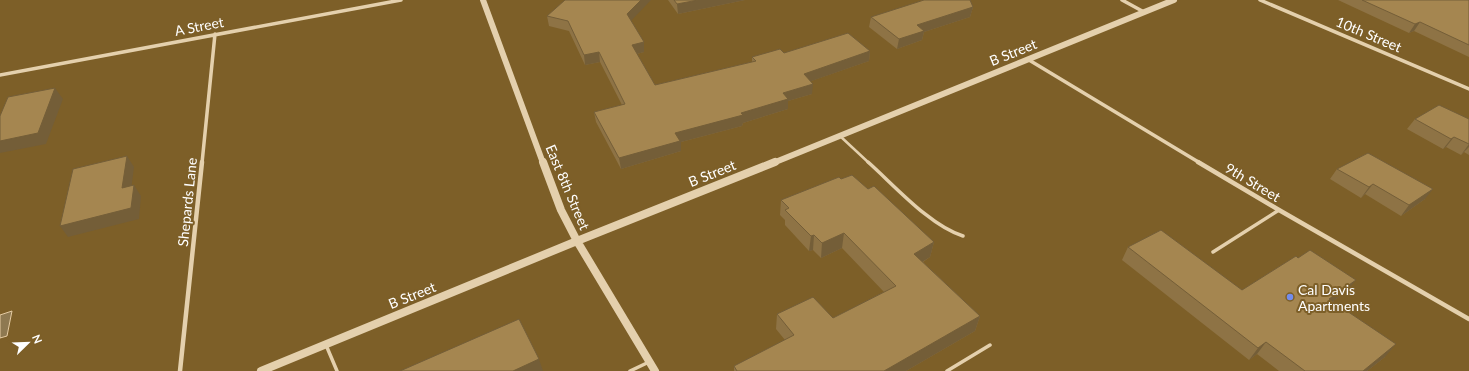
<svg xmlns="http://www.w3.org/2000/svg" width="1469" height="371" font-family="Lato,sans-serif">
<style>
.water{fill:#8e7951;stroke:#e5cba2}
.lines{fill:none;stroke-linecap:round;stroke-linejoin:round}
.service-far1{stroke:#e4d0ad;stroke-width:2.5}
.service{stroke:#e4d0ad;stroke-width:3.5}
.minor-far1{stroke:#e4d0ad;stroke-width:3.5}
.minor{stroke:#e4d0ad;stroke-width:4.5}
.tertiary-far1{stroke:#e4d0ad;stroke-width:6}
.tertiary{stroke:#e4d0ad;stroke-width:8}
.wall{fill:#8e7345}
.shaded-wall{fill:#745e38}
.building{fill:#a58650;stroke:#745e38}
.poi-dot{fill:#738cec;stroke:#7d5f28;stroke-width:1.5}
.labels{text-anchor:middle;dominant-baseline:central;stroke-width:4;stroke-linejoin:round;paint-order:stroke}
.street-label{font-size:14px;fill:#fff;stroke:#7d5f28}
.poi-label{font-size:14px;fill:#fff;stroke:#7d5f28;text-anchor:start}
</style>
<rect width="100%" height="100%" fill="#7d5f28"/>
<path class="water" d="M 12,311 L 7,336 L 0,338 L 0,315 Z"/>
<g class="lines">
<path class="service-far1" d="M 840,136 L 869,163"/>
<path class="service" d="M 868,162 C 894,185 930,226 963,236
M 1213,252 L 1279,210
M 326,345 L 337,371
M 630,371 L 649,362
M 947,371 L 990,345"/>
<path class="minor-far1" d="M 1122,0 L 1144,12
M 1260,0 L 1469,89
M 1029,60 L 1200,163
M 0,75 L 401,0
M 202,163 L 215,34"/>
<path class="minor" d="M 1198,162 L 1279,210 L 1469,319
M 180,371 L 202,162"/>
<path class="tertiary-far1" d="M 483,0 L 543,163
M 773,163 L 1174,0"/>
<path class="tertiary" d="M 543,162 L 561,210 L 577,241 L 655,371
M 261,371 L 577,241 L 775,162"/>
</g>
<path class="wall" d="M 668,0 L 745,0 L 678,14 Z
M 1338,0 L 1469,0 L 1469,57 L 1414,31 L 1409,33 Z
M 973,7 L 970,17 L 924,32 L 922,40 L 897,49 L 869,27 L 871,17 Z
M 547,16 L 631,21 L 644,42 L 644,52 L 637,54 L 655,85 L 752,62 L 752,57 L 784,53 L 870,51 L 869,61 L 811,81 L 812,94 L 788,101 L 788,109 L 743,123 L 742,126 L 681,142 L 681,151 L 621,169 L 596,122 L 594,112 L 622,105 L 600,62 L 585,65 L 569,31 L 549,26 Z
M 1415,119 L 1469,119 L 1469,155 L 1464,152 L 1461,155 L 1446,147 L 1443,149 L 1407,129 Z
M 1337,169 L 1425,199 L 1401,216 L 1365,194 L 1361,198 L 1330,179 Z
M 841,179 L 868,189 L 934,242 L 930,257 L 923,262 L 980,316 L 975,331 L 906,371 L 734,371 L 734,366 L 785,340 L 776,329 L 777,314 L 833,318 L 884,292 L 842,248 L 821,258 L 813,250 L 809,251 L 785,225 L 785,220 L 780,215 L 781,200 Z
M 1128,247 L 1242,290 L 1346,292 L 1333,301 L 1385,357 L 1367,371 L 1279,371 L 1257,354 L 1249,360 L 1122,260 Z"/>
<path class="shaded-wall" d="M 641,0 L 651,0 L 628,24 L 627,14 Z
M 698,0 L 745,0 L 678,14 L 677,4 Z
M 973,7 L 970,17 L 924,32 L 922,40 L 897,49 L 899,39 L 917,25 Z
M 1420,22 L 1414,31 L 1409,33 L 1415,24 Z
M 644,42 L 644,52 L 633,55 L 632,45 Z
M 870,51 L 869,61 L 803,84 L 804,74 Z
M 599,52 L 600,62 L 585,65 L 584,55 Z
M 813,84 L 812,94 L 788,101 L 788,109 L 743,123 L 742,126 L 681,142 L 681,151 L 621,169 L 619,158 L 675,133 L 741,113 L 783,93 Z
M 55,88 L 63,99 L 46,144 L 0,153 L 0,141 Z
M 1454,137 L 1446,147 L 1443,149 L 1451,139 Z
M 1469,144 L 1469,147 L 1461,155 Z
M 127,156 L 134,167 L 130,199 L 122,188 Z
M 1373,184 L 1365,194 L 1361,198 L 1369,187 Z
M 134,185 L 141,196 L 139,219 L 68,237 L 60,226 Z
M 1433,189 L 1425,199 L 1401,216 L 1409,205 Z
M 844,233 L 842,248 L 821,258 L 822,243 Z
M 814,235 L 813,250 L 809,251 L 811,236 Z
M 934,242 L 930,257 L 911,269 L 914,254 Z
M 1356,280 L 1346,292 L 1319,311 L 1329,299 Z
M 980,316 L 975,331 L 906,371 L 884,371 Z
M 1266,342 L 1257,354 L 1249,360 L 1258,348 Z
M 1396,344 L 1385,357 L 1367,371 L 1363,371 Z
M 539,359 L 543,371 L 513,371 Z"/>
<path class="building" d="M 565,0 L 641,0 L 627,14 L 644,42 L 632,45 L 655,85 L 756,61 L 752,57 L 780,49 L 784,53 L 848,33 L 870,51 L 804,74 L 813,84 L 783,93 L 788,99 L 741,113 L 743,115 L 675,133 L 680,141 L 619,158 L 594,112 L 625,104 L 599,52 L 584,55 L 568,21 L 547,16 Z
M 674,0 L 698,0 L 677,4 Z
M 924,0 L 970,0 L 973,7 L 917,25 L 924,31 L 899,39 L 871,17 Z
M 1362,0 L 1469,0 L 1469,45 L 1420,22 L 1415,24 Z
M 55,88 L 38,133 L 0,141 L 0,116 L 8,97 Z
M 1439,105 L 1469,119 L 1469,144 L 1454,137 L 1451,139 L 1415,119 Z
M 1368,153 L 1433,189 L 1409,205 L 1373,184 L 1369,187 L 1337,169 Z
M 127,156 L 122,188 L 134,185 L 131,208 L 60,226 L 73,169 Z
M 852,175 L 868,189 L 874,186 L 934,242 L 914,254 L 980,316 L 884,371 L 737,371 L 734,366 L 794,335 L 777,314 L 813,297 L 833,318 L 896,286 L 844,233 L 822,243 L 814,235 L 811,236 L 785,210 L 789,208 L 781,200 L 839,177 L 841,179 Z
M 1161,230 L 1242,290 L 1296,256 L 1298,258 L 1310,250 L 1356,280 L 1329,299 L 1396,344 L 1363,371 L 1305,371 L 1266,342 L 1258,348 L 1128,247 Z
M 519,319 L 539,359 L 513,371 L 400,371 Z"/>
<circle class="poi-dot" cx="1290" cy="297" r="4"/>
<g class="labels">
<g class="street-label">
<text transform="translate(199 26) rotate(-11)">A Street</text>
<text transform="translate(1369 34) rotate(23)">10th Street</text>
<text transform="translate(1013 52) rotate(-22)">B Street</text>
<text transform="translate(712 173) rotate(-22)">B Street</text>
<text transform="translate(1253 182) rotate(31)">9th Street</text>
<text transform="translate(568 187) rotate(67)">East 8th Street</text>
<text transform="translate(187 202) rotate(-84)">Shepards Lane</text>
<text transform="translate(412 295) rotate(-22)">B Street</text>
</g>
<g class="poi-label">
<text x="1298" y="289">Cal Davis<tspan x="1298" dy="16">Apartments</tspan></text>
</g>
</g>
<g transform="translate(28 343) rotate(67)" stroke="#7d5f28" stroke-width="3" paint-order="stroke">
<path d="M0-3L7 15L0 10L-7 15Z" fill="#ffffff"/>
<text y="-6" font-size="11" font-weight="bold" text-anchor="middle" fill="#ffffff">N</text>
</g>
</svg>
